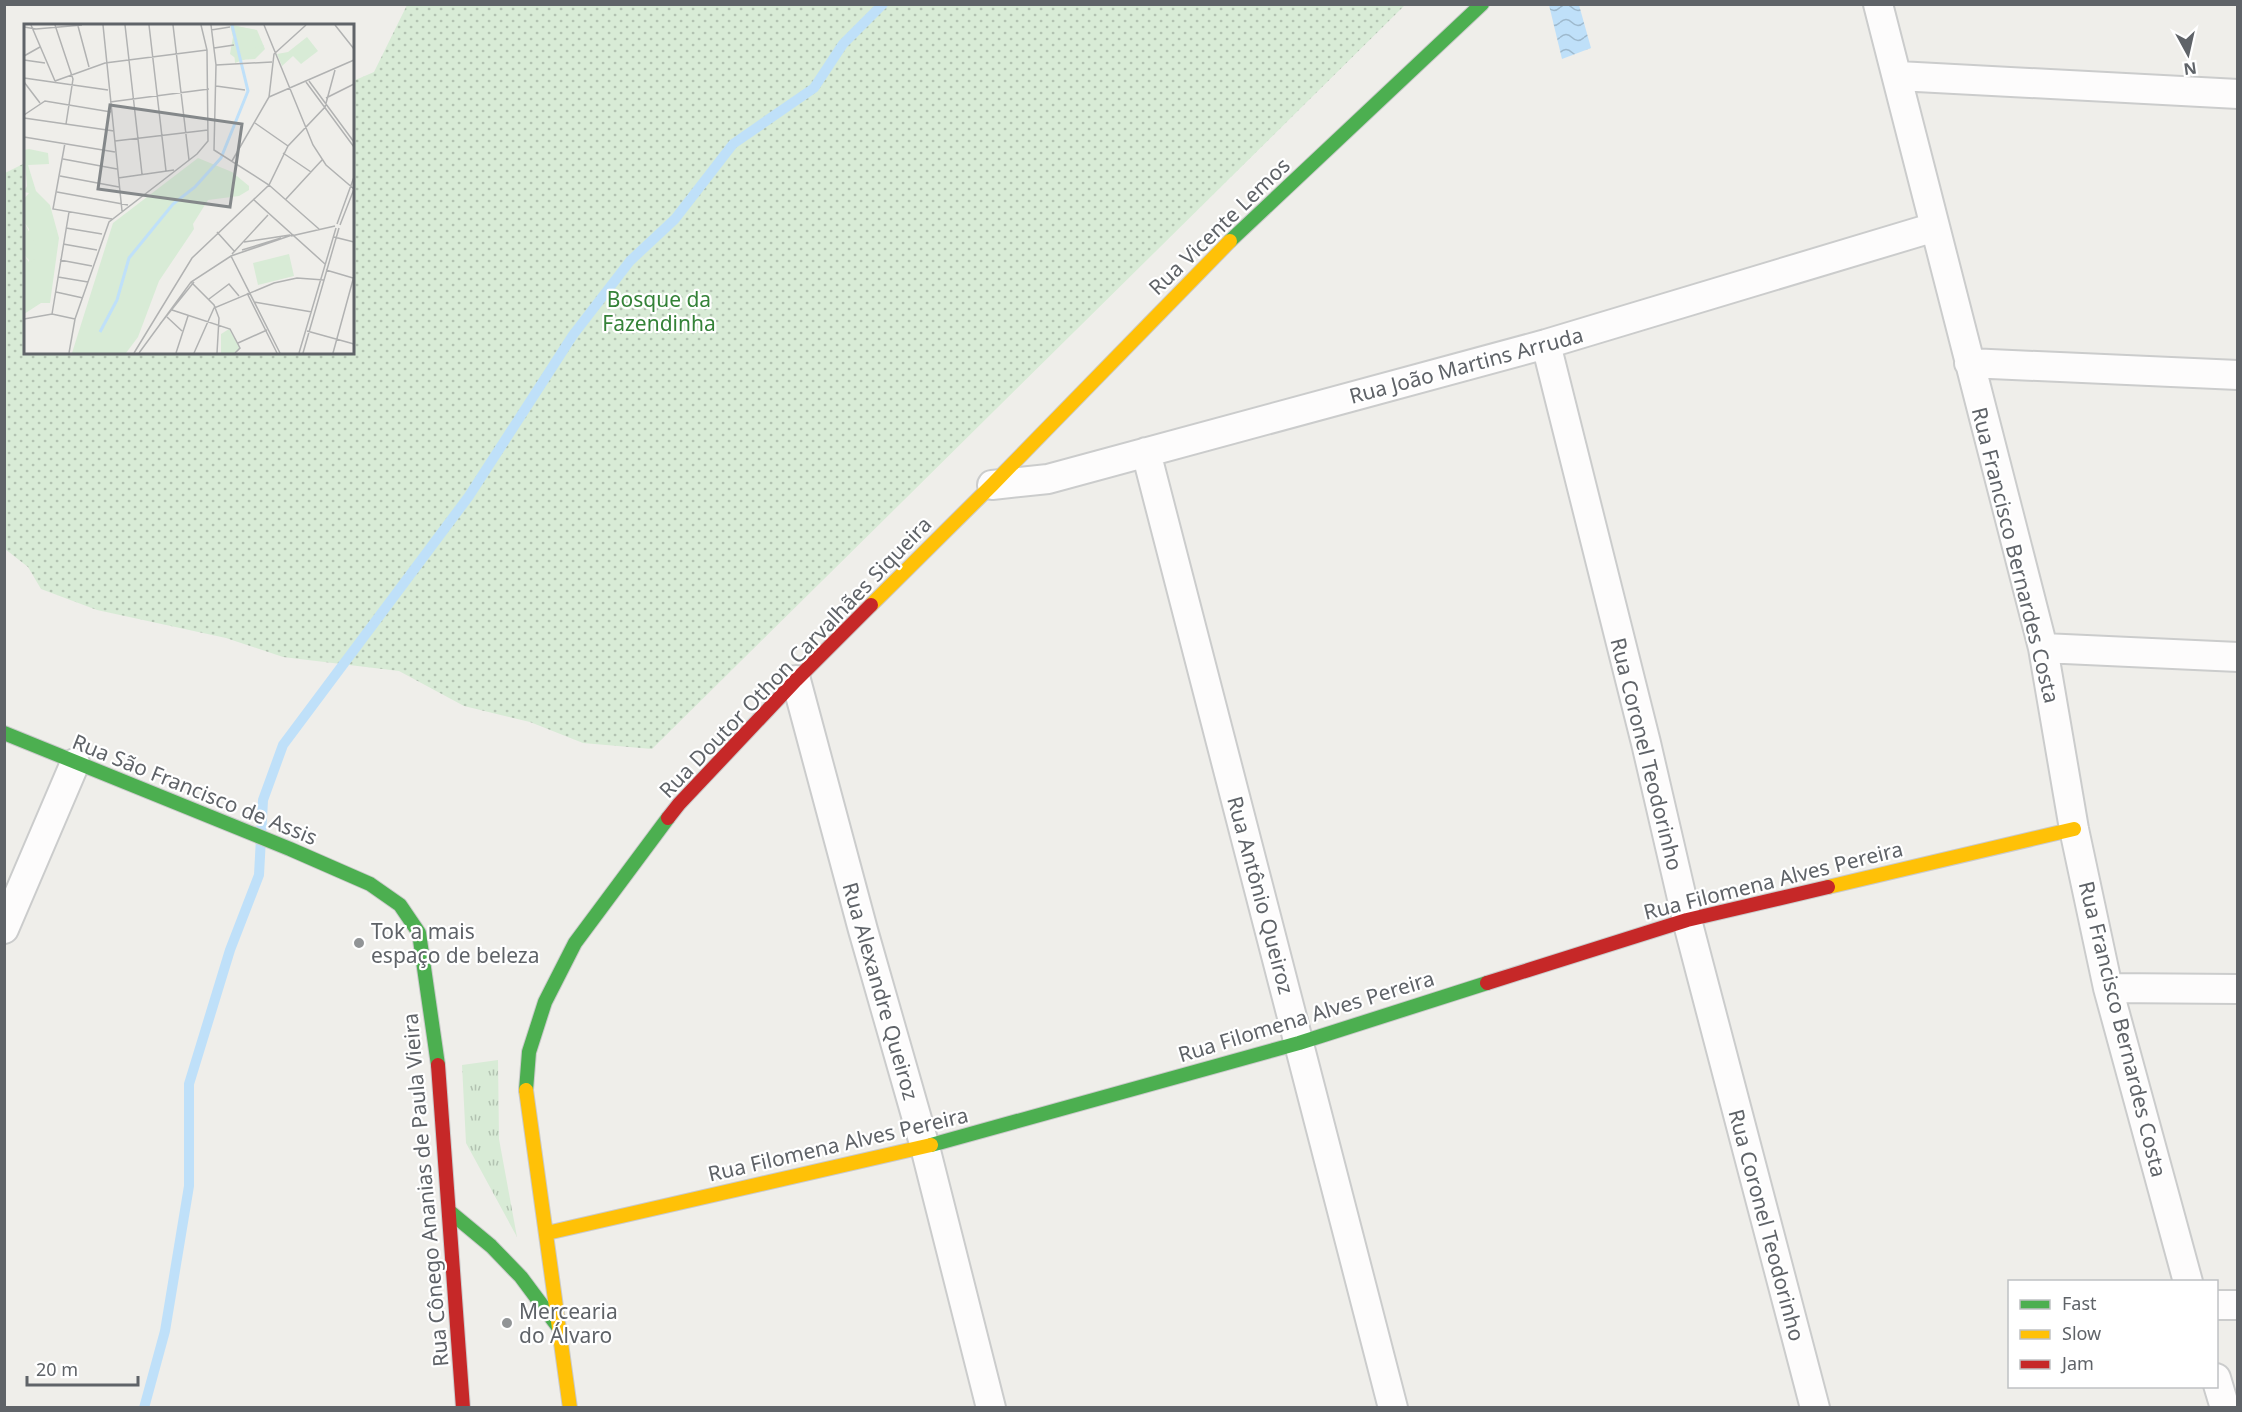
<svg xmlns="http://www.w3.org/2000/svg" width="2242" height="1412" font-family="'Noto Sans',sans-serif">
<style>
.grass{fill:url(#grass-tufts)}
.park{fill:url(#park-dots)}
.water{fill:url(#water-waves)}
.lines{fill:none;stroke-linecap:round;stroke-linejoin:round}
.stream{stroke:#bfe0f9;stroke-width:10}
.street-casing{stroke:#cbcccc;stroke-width:32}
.fast-casing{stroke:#cacacb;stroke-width:16}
.slow-casing{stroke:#cacacb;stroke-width:16}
.jam-casing{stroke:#cacacb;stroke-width:16}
.street{stroke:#fdfcfc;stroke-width:28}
.fast{stroke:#4caf50;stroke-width:14}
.slow{stroke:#ffc107;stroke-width:14}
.jam{stroke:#c62828;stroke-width:14}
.poi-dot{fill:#919496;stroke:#fff;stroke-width:2}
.labels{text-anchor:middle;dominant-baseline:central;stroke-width:4.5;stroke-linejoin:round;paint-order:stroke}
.street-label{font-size:21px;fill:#5f6368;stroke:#fff}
.park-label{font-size:21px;fill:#348238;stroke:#fff}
.poi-label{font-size:21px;fill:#5f6368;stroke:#fff;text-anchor:start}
.inset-river{fill:none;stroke:#bfe0f9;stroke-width:3}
.inset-road{fill:none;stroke:#b1b2b2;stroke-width:1.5}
.view{fill:#84888a;fill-opacity:0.15;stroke:#84888a;stroke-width:3}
.inset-edge{fill:none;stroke:#5f6368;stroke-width:3}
</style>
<defs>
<pattern id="grass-tufts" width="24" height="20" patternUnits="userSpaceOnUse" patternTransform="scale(1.5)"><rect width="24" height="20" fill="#d8ebd6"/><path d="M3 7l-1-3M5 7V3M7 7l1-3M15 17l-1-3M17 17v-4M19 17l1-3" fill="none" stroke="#b2c2b1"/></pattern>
<pattern id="park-dots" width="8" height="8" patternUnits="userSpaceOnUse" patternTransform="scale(1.5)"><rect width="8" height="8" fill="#d8ebd6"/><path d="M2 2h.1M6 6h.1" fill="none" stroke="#b2c2b1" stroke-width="1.8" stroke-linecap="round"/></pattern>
<pattern id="water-waves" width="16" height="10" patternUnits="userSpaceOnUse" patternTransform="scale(1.5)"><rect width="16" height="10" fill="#bfe0f9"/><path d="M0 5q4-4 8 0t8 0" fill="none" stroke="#9eb9cd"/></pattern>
</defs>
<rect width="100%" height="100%" fill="#efeeea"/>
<path class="grass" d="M 498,1060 L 499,1139 L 517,1237 L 466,1143 L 462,1065 Z"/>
<path class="park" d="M 407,5 L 407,4 L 1405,5 L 652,749 L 583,743 L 530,722 L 464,706 L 399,671 L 283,657 L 226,638 L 97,610 L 41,589 L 28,567 L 5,549 L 5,173 L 25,163 L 26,352 L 352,352 L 353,81 L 374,72 Z"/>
<path class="water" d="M 1549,5 L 1579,5 L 1591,48 L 1562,59 Z"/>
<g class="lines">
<path class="stream" d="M 144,1408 L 165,1331 L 189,1186 L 189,1084 L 230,950 L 259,875 L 263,800 L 283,745 L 469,496 L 573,335 L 630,261 L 675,219 L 733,144 L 814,88 L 843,44 L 883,4"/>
<g class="street-casing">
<path id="street" d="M 1878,4 L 2043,648 L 2074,829 L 2108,988 L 2188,1282
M 1898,76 L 2238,94
M 1546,344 L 1646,743 L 1687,920 L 1815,1408
M 1969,363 L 2238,375
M 1146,452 L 1393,1408
M 992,485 L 1048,479 L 1546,344 L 1935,227
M 2043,648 L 2238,657
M 796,680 L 863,930 L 925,1147 L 991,1408
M 4,929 L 75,763
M 2108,988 L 2238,989
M 2216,1305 L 2238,1305
M 2216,1378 L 2225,1408"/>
</g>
<g class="fast-casing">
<path id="fast" d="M 1230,241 L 1482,4
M 4,733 L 290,849 L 370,884 L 400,905 L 419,933 L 438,1065
M 526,1090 L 529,1052 L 545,1002 L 575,943 L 668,818
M 931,1145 L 1299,1043 L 1487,983
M 450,1212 L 491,1246 L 521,1277 L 559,1328"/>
</g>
<g class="slow-casing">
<path id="slow" d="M 871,605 L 992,485 L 1230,241
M 1828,887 L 2074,829
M 526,1090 L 570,1408
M 547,1233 L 931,1145"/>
</g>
<g class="jam-casing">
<path id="jam" d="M 668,818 L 679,804 L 796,680 L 871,605
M 1487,983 L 1687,920 L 1828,887
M 438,1065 L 463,1408"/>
</g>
<use href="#street" class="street"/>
<use href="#fast" class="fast"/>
<use href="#slow" class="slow"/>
<use href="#jam" class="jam"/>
</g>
<g class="poi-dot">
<circle cx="359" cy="943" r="6"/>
<circle cx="507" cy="1323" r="6"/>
</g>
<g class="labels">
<g class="street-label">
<text transform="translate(1219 226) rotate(-44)">Rua Vicente Lemos</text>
<text transform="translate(1466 365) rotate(-15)">Rua João Martins Arruda</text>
<text transform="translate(2016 555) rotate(76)">Rua Francisco Bernardes Costa</text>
<text transform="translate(795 657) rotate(-46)">Rua Doutor Othon Carvalhães Siqueira</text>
<text transform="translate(1647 754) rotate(76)">Rua Coronel Teodorinho</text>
<text transform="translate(195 789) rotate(22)">Rua São Francisco de Assis</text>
<text transform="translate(1773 880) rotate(-14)">Rua Filomena Alves Pereira</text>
<text transform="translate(1261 895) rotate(75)">Rua Antônio Queiroz</text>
<text transform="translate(881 991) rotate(74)">Rua Alexandre Queiroz</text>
<text transform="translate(1306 1016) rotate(-17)">Rua Filomena Alves Pereira</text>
<text transform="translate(2123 1029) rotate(76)">Rua Francisco Bernardes Costa</text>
<text transform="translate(838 1144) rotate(-13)">Rua Filomena Alves Pereira</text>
<text transform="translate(425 1190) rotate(-95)">Rua Cônego Ananias de Paula Vieira</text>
<text transform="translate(1767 1225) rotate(75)">Rua Coronel Teodorinho</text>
</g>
<g class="park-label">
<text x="659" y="299">Bosque da<tspan x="659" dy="24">Fazendinha</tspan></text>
</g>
<g class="poi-label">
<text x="371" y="931">Tok a mais<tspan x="371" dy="24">espaço de beleza</tspan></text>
<text x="519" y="1311">Mercearia<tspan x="519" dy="24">do Álvaro</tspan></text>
</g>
</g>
<g transform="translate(24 24)">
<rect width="330" height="330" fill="#efeeea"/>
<path d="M 5,125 L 24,129 L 25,140 L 4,141 L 12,167 L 26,181 L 35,214 L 26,279 L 17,279 L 0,290 L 0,231 L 5,238 L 5,205 L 0,198 L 0,175 L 5,169 L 0,168 L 3,162 L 0,126 Z" fill="#d8ebd6"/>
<path d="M 206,1 L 233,6 L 241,25 L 231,35 L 214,36 L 206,30 L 209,13 ZM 0,198 L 13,223 L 13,233 L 7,238 L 0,231 Z" fill="#d8ebd6"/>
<path d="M 208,1 L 231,6 L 235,12 L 221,18 L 225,26 L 240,21 L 233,31 L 211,39 ZM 283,13 L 294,27 L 277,40 L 269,32 L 258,42 L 253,30 L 264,28 ZM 174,134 L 208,148 L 225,162 L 225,166 L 215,172 L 184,176 L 169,200 L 170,205 L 135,257 L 114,313 L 102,329 L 48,329 L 89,199 ZM 205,305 L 216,324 L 210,329 L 197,329 L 197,310 Z" fill="#d8ebd6"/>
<path d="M 265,230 L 270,252 L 234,261 L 229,239 Z" fill="#d8ebd6"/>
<path class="inset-river" d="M 76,308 L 93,276 L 105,234 L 149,180 L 171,163 L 197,134 L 224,67 L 208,1"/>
<path class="inset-road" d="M 7,1 L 31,57M 31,1 L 49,55 L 42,100M 79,1 L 98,187M 101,1 L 118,150M 125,1 L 142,147M 149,1 L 165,136M 187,1 L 192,41 L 190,126 L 245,161 L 295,205M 240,1 L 289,121 L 302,141 L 330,165M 311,1 L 330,25M 54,2 L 65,43M 0,3 L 12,5 L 58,1M 187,6 L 206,3M 190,24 L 210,21M 0,32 L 16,23M 0,36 L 21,39M 192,41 L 248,38M 0,54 L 84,66M 31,57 L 81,39 L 183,26M 285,57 L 330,118M 0,58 L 16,79M 282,58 L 330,123M 192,62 L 221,66M 245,73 L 330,36M 302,74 L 330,60M 86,78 L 185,65M 0,91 L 21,77 L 87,88M 0,94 L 90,107M 231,99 L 264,122M 0,113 L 91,128M 91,117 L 184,106M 41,119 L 29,185 L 88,195M 259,129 L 287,148M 39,135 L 93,145M 208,137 L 245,73 L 250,30 L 282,1M 36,152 L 95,163M 94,154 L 150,146M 33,168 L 104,181M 229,175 L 301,240M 262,175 L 298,136M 313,200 L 330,153M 316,201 L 330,165M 42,204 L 78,210M 193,208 L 211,228M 267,212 L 311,202M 310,213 L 330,218M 220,218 L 266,211M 39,220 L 73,226M 218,226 L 257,214M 208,230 L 244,191M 207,232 L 256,329M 36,236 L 68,242M 302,246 L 329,254M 34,253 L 64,258M 167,258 L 190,281 L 195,294 L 193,329M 32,268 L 59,274M 223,269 L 253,329M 185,275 L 205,260 L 215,272M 230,278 L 288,288M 148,286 L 206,305 L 216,324 L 211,329M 28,290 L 45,188M 143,293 L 158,307M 0,295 L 28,290 L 51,295M 136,300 L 170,258M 283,307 L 330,320M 214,319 L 243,306M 45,329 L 51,295 L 85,198 L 173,130 L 184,117 L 183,26 L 177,1M 110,329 L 168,234 L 245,161 L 264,122 L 301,83 L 311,46M 115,329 L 167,258 L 207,232 L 268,211M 152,329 L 164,292M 170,329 L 190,284 L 250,259 L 273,254 L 300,256M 275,329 L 312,204M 279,329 L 315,204M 309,329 L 330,252"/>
<path class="view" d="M 86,81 L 218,100 L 206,183 L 74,165 Z"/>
<rect width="330" height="330" class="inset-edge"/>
</g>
<rect width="2242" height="1412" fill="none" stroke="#5f6368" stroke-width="12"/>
<rect x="2008" y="1280" width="210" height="108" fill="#ffffff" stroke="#bfc1c3" stroke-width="1.5"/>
<rect x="2020" y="1300" width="30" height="9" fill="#4caf50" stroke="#bfc1c3" stroke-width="1.5"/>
<text x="2062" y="1310" font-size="18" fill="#5f6368">Fast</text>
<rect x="2020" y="1330" width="30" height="9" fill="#ffc107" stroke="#bfc1c3" stroke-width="1.5"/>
<text x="2062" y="1340" font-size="18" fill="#5f6368">Slow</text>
<rect x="2020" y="1360" width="30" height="9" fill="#c62828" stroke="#bfc1c3" stroke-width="1.5"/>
<text x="2062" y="1370" font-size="18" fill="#5f6368">Jam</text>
<g transform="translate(2188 54) rotate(172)" stroke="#ffffff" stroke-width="4.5" paint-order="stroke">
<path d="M0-4.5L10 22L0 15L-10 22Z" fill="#5f6368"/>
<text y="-9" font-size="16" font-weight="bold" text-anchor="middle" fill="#5f6368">N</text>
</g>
<path d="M27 1376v9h111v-9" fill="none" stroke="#5f6368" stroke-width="3"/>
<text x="36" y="1376" font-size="18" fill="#5f6368" stroke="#ffffff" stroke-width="4.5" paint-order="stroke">20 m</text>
</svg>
